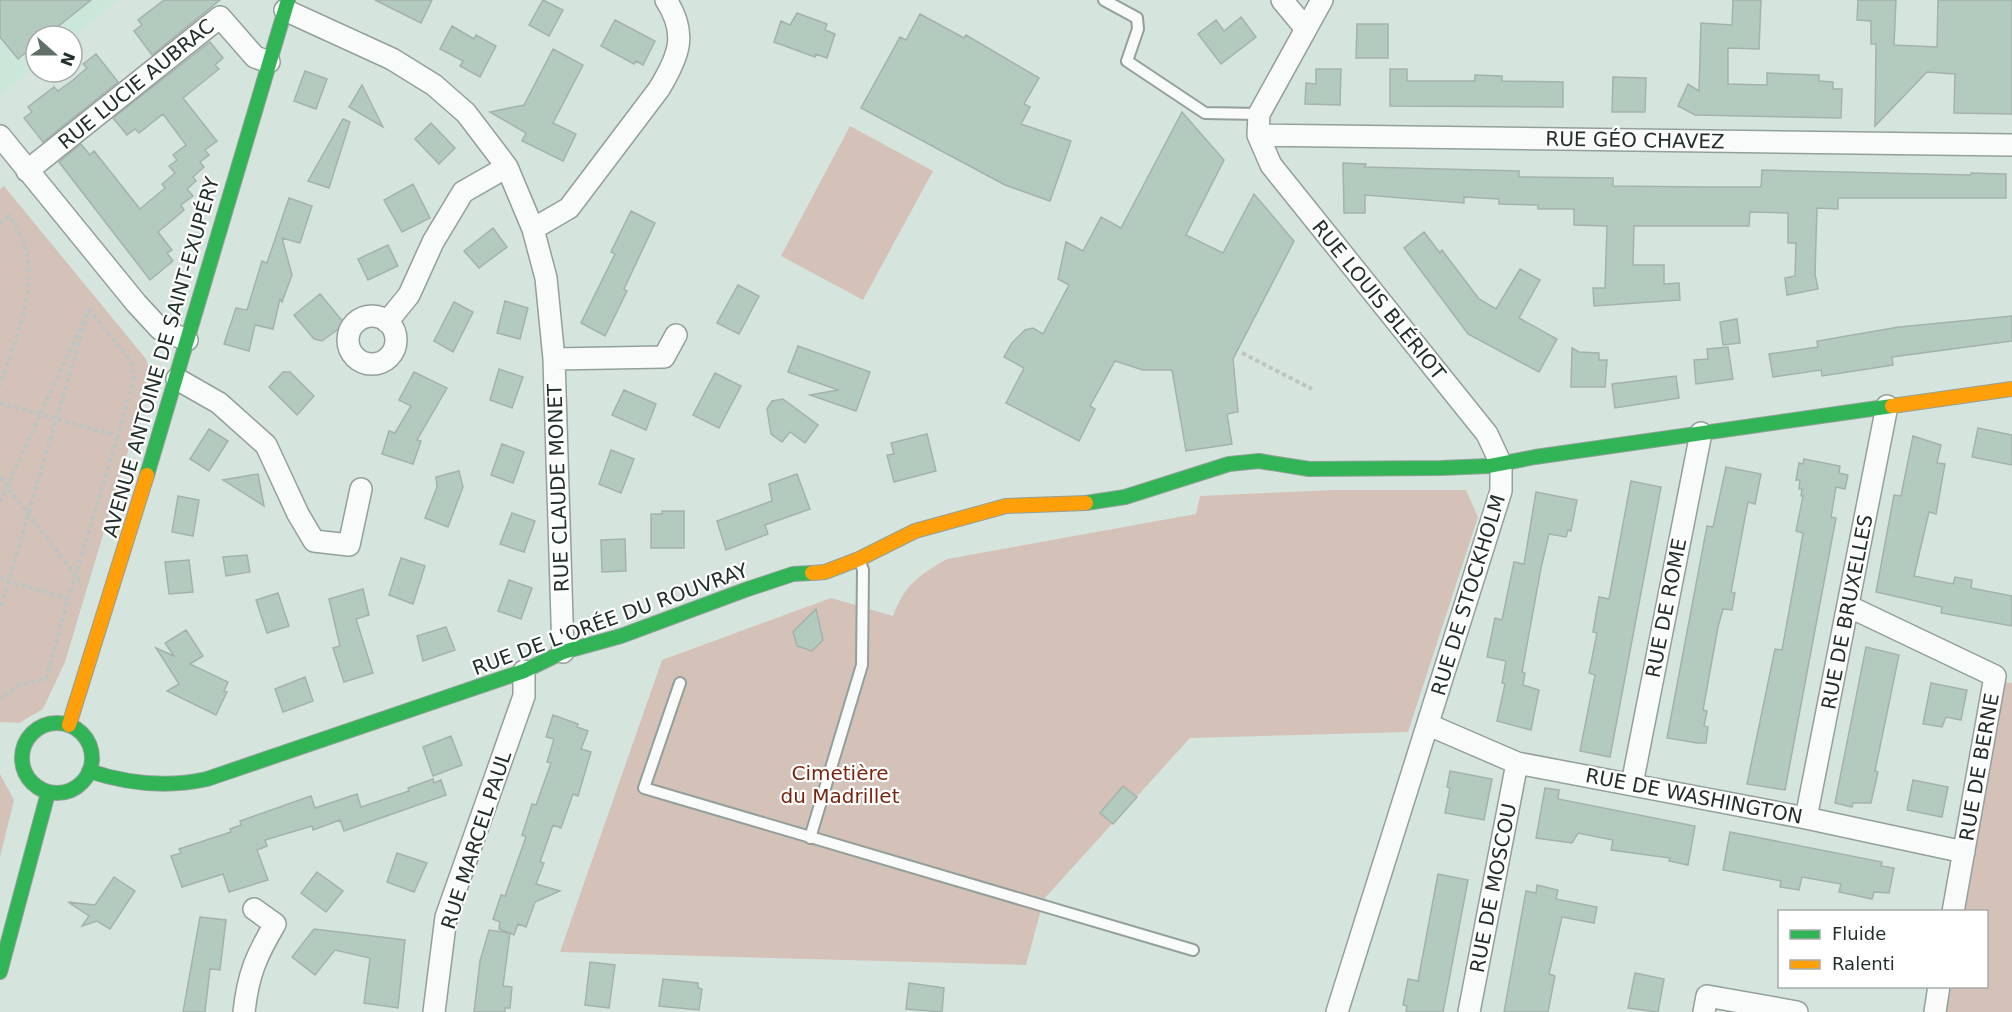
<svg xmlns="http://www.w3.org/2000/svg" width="2012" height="1012" font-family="'DejaVu Sans',sans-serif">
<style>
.built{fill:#cae7d9}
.green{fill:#d4c2b8}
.building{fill:#b3cabf;stroke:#a5b2ac;stroke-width:1.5}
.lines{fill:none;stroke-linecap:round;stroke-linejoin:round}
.lane-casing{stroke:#93a099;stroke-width:14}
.street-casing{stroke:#93a099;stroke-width:24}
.fast-casing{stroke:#93a099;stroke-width:16}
.slow-casing{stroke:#93a099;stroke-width:16}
.path{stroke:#bdc4c1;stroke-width:4;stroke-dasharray:4.5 3;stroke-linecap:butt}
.lane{stroke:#f9fbfa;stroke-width:10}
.street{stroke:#f9fbfa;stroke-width:21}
.fast{stroke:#30b455;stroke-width:14}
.slow{stroke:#ff9f0a;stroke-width:14}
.labels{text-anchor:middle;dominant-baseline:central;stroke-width:4.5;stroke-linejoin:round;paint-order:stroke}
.street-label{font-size:20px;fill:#232f2a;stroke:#fff}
.park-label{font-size:20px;fill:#77250f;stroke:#fff}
</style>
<rect width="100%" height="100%" fill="#d5e5dd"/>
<path class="built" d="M 0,0 L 119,0 L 72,38 L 36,36 L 36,67 L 0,96 Z"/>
<path class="green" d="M 850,126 L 933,171 L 863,300 L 781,256 Z
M 4,186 L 146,359 L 151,374 L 65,662 L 43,709 L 19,723 L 0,722 L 0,189 Z
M 1334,490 L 1466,490 L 1478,517 L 1408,732 L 1190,738 L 1044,899 L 1026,965 L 560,952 L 662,660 L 831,598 L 893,616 C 906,583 917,577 947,559 L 1196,514 L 1200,496 Z
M 2003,682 L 2012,683 L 2012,1012 L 1942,1012 L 1947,987 L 1986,986 L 1986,912 L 1961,911 Z
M 0,774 L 14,800 L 0,857 Z"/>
<path class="building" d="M 0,0 L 91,0 L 46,36 L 36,36 L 36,44 L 18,59 L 0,37 Z
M 164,0 L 220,0 L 152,55 L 134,31 L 142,25 L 138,20 Z
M 375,0 L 432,0 L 421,23 Z
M 543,0 L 563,10 L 549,36 L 529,25 Z
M 1733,0 L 1761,0 L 1759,49 L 1728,48 L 1728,84 L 1767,85 L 1767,73 L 1819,75 L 1819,81 L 1833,82 L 1833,89 L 1842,89 L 1841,118 L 1695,115 L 1678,106 L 1688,84 L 1699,91 L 1701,23 L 1732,25 Z
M 1858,0 L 1896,0 L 1894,45 L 1937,47 L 1938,0 L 2012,0 L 2012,114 L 1954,113 L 1955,74 L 1927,72 L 1875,126 L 1876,44 L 1871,44 L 1871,21 L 1857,20 Z
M 797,13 L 827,24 L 825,30 L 835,34 L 827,58 L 816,54 L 815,57 L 774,42 L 781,21 L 790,25 Z
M 920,14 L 964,38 L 966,35 L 1039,78 L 1024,104 L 1030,107 L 1021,124 L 1071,141 L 1050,201 L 1005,185 L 861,108 L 900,37 L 906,40 Z
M 1241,17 L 1256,37 L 1221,64 L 1198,34 L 1216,20 L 1224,31 Z
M 615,20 L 655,41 L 643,65 L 636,61 L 634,64 L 601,46 Z
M 1357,24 L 1388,24 L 1388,58 L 1356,58 Z
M 452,26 L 474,39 L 476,35 L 496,46 L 480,77 L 460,66 L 463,61 L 440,49 Z
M 210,42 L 223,58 L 215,65 L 219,69 L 183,98 L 217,141 L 205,150 L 209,155 L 200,162 L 204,167 L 193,177 L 196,181 L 187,189 L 193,196 L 181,205 L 184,210 L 158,232 L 172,250 L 167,253 L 173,261 L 150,280 L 59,162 L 81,144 L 90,155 L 94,151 L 140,209 L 165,188 L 162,184 L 175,173 L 169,166 L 177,160 L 173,155 L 186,145 L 163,114 L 139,133 L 135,129 L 127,135 L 113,118 Z
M 553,49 L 583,65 L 553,123 L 576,134 L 563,161 L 522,141 L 526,133 L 490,112 L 524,105 Z
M 96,54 L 118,82 L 43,142 L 24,118 L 32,112 L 28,107 L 54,87 L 58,91 L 73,80 L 87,68 L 83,64 Z
M 1316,69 L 1341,69 L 1340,105 L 1305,104 L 1306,83 L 1316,84 Z
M 1390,69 L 1407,69 L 1407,81 L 1475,81 L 1475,75 L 1502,76 L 1502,81 L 1563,82 L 1563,107 L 1390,106 Z
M 305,71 L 327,79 L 316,109 L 294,101 Z
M 1613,77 L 1646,78 L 1645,112 L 1612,112 Z
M 362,85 L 383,127 L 349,107 Z
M 1182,112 L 1224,160 L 1186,235 L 1223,253 L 1254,194 L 1294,241 L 1233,359 L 1238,412 L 1227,414 L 1232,444 L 1186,451 L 1172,370 L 1143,370 L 1115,361 L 1090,406 L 1095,409 L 1079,441 L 1006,403 L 1024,368 L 1004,357 L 1012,343 L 1025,330 L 1033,328 L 1043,334 L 1051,319 L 1069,285 L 1058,279 L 1066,242 L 1083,251 L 1101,217 L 1121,228 Z
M 343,119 L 350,122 L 329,188 L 308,181 Z
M 431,123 L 455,148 L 439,164 L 415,139 Z
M 1343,163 L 1366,164 L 1365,167 L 1519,171 L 1519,177 L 1613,178 L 1613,186 L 1703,187 L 1761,187 L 1762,170 L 1971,175 L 1971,173 L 2006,174 L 2006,198 L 1838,198 L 1838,209 L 1817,208 L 1815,274 L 1818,289 L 1787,295 L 1785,278 L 1795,276 L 1796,243 L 1788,243 L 1788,213 L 1750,212 L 1749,226 L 1634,226 L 1633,265 L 1664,265 L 1664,284 L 1679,283 L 1680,300 L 1594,306 L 1593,288 L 1605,288 L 1607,226 L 1574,225 L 1574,209 L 1538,209 L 1538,205 L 1499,204 L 1499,199 L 1464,197 L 1464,203 L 1365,195 L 1365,213 L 1344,213 Z
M 413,184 L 430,218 L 402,232 L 384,200 Z
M 289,198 L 312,206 L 300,243 L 282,238 L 292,275 L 282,302 L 280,299 L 273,329 L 255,325 L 249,351 L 224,344 L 236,308 L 247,310 L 262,261 L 267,263 Z
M 631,211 L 655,223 L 624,289 L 627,291 L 605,336 L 581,323 L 615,254 L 611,252 Z
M 493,228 L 507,247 L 479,268 L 464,251 Z
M 1424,232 L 1440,253 L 1442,250 L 1479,299 L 1496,309 L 1520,269 L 1540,280 L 1519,318 L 1557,339 L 1539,372 L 1468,334 L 1404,248 Z
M 388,245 L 398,266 L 368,280 L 358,259 Z
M 738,285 L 759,296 L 739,334 L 717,323 Z
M 320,294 L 345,324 L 322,341 L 314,339 L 294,315 Z
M 505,301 L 528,308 L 520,339 L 497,333 Z
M 454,302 L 473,312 L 453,352 L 434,341 Z
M 2012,316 L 2012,341 L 1892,357 L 1893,365 L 1822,376 L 1821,370 L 1773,377 L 1769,354 L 1818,347 L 1817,341 L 1899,327 Z
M 1737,319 L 1740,343 L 1723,345 L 1720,322 Z
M 798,346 L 870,372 L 856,411 L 810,395 L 838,390 L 788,372 Z
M 1728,347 L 1733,379 L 1696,384 L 1694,360 L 1708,359 L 1707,349 Z
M 1572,348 L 1579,352 L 1599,353 L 1599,360 L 1607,360 L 1605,387 L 1571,387 Z
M 499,369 L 523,377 L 512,408 L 490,400 Z
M 283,372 L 290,372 L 314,396 L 297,415 L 269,387 Z
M 414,372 L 447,388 L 417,440 L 421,441 L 413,464 L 382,454 L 389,431 L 395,433 L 411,406 L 399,400 Z
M 715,373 L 741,386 L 719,428 L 693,415 Z
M 1676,376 L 1679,398 L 1615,408 L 1612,384 Z
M 624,390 L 656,404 L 646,430 L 612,415 Z
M 783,399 L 818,425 L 805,443 L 790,432 L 782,442 L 771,434 L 767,409 L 772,401 Z
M 1978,428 L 2012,435 L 2012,465 L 1972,457 Z
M 209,429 L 228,441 L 209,471 L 190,459 Z
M 927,434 L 936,471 L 894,482 L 887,455 L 894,454 L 891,443 Z
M 1913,436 L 1941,445 L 1937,463 L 1945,464 L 1936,514 L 1929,512 L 1914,576 L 1953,584 L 1955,577 L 1972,580 L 1971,588 L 2012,596 L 2012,626 L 1941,613 L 1942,607 L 1876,592 L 1894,495 L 1901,496 Z
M 502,444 L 524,452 L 513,483 L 491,475 Z
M 611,450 L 634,459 L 621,493 L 599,484 Z
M 1804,459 L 1840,466 L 1839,473 L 1848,475 L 1845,489 L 1836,487 L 1831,517 L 1836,518 L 1785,790 L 1747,784 L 1775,649 L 1782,650 L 1800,551 L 1803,533 L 1796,531 L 1803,496 L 1801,496 L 1802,489 L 1799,489 L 1800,480 L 1796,480 L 1799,463 L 1803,464 Z
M 1726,467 L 1761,474 L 1755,504 L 1748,502 L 1731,592 L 1735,593 L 1732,610 L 1723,609 L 1718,627 L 1703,710 L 1707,711 L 1704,726 L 1708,727 L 1706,743 L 1697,743 L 1667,738 L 1707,526 L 1713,527 Z
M 459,471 L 463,487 L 448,527 L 425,518 L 437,487 L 436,477 Z
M 258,474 L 264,506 L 223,480 Z
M 797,474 L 810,509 L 765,525 L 768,534 L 726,550 L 717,521 L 772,501 L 769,484 Z
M 1631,481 L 1661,487 L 1610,757 L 1580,751 L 1595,675 L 1589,673 L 1597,633 L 1593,632 L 1599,597 L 1609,599 Z
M 1536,492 L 1577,500 L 1571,531 L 1568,530 L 1566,537 L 1549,534 L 1541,568 L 1522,672 L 1525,673 L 1523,685 L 1539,690 L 1531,730 L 1497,721 L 1505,684 L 1502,683 L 1506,661 L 1487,657 L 1495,618 L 1502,620 L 1514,562 L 1524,564 Z
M 178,496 L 199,500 L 193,536 L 172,532 Z
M 662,511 L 684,511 L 684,548 L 651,548 L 651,514 L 662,514 Z
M 512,513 L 535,521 L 524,552 L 500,544 Z
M 625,539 L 626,571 L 602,572 L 601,540 Z
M 247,555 L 250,572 L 226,576 L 223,557 Z
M 401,558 L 425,566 L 413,604 L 389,595 Z
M 189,560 L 193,592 L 169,594 L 165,562 Z
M 509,580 L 532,588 L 521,619 L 498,611 Z
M 363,589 L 369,615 L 356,619 L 373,673 L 344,682 L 333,648 L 340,646 L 329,599 Z
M 278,593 L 289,626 L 267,633 L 256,600 Z
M 816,609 L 823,640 L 812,651 L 797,646 L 793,632 Z
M 446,627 L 455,650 L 423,661 L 417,636 Z
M 186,630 L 203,656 L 190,664 L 228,682 L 224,691 L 227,692 L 216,715 L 167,691 L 179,684 L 156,648 L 174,656 L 165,643 Z
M 1866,647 L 1899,655 L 1875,771 L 1878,772 L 1871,803 L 1853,803 L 1852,807 L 1835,803 Z
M 305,677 L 313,701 L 283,712 L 275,689 Z
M 1931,683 L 1967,690 L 1961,720 L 1946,717 L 1942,727 L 1923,724 Z
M 553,715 L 578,724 L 577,727 L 588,731 L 581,749 L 591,752 L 578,796 L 573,794 L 561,828 L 553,825 L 540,862 L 544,863 L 536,884 L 560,891 L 535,902 L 526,927 L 518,924 L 514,935 L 510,933 L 503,986 L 512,987 L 510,1008 L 505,1008 L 505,1012 L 474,1012 L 480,961 L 489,930 L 509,933 L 499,929 L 500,922 L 493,919 L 501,895 L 505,896 L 526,837 L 522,835 L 532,804 L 536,805 L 551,763 L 547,762 L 554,739 L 546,737 Z
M 451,736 L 462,765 L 433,776 L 423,747 Z
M 1450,771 L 1492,779 L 1484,820 L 1445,813 L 1450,788 L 1447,787 Z
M 433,779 L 434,783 L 441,780 L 446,795 L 344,831 L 340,820 L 313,830 L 312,826 L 265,840 L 267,846 L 257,850 L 268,880 L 229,892 L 223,874 L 182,887 L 171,856 L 181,853 L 179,849 L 231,832 L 230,829 L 241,825 L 240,821 L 311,796 L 315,808 L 357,794 L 361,807 L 409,791 L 408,788 Z
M 1913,780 L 1948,787 L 1942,817 L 1907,810 Z
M 1123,786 L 1137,797 L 1113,824 L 1100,813 Z
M 1545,788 L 1559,790 L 1558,799 L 1695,826 L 1688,865 L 1669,861 L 1670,858 L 1611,850 L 1613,840 L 1578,833 L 1572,843 L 1536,838 Z
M 1730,832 L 1882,862 L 1881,866 L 1894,868 L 1889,893 L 1874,892 L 1872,899 L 1839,892 L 1841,884 L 1802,877 L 1799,890 L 1780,887 L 1781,881 L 1723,870 Z
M 397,853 L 427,863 L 414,892 L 387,882 Z
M 317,872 L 343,891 L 326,912 L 301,893 Z
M 1438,874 L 1468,880 L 1443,1012 L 1406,1012 L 1407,1006 L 1403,1005 L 1408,979 L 1418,981 Z
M 114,877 L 135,891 L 110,929 L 97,921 L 82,926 L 89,916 L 68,902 L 95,905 Z
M 1537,885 L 1558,890 L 1556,899 L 1597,907 L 1594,923 L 1562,917 L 1549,974 L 1555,976 L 1548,1012 L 1504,1012 L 1526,891 L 1536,893 Z
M 200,917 L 226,920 L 220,970 L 210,969 L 205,1012 L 183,1012 Z
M 314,929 L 405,940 L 398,1008 L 364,1003 L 370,958 L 335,950 L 315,975 L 292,957 Z
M 590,962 L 615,965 L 609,1008 L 585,1005 Z
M 1635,973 L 1664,979 L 1658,1012 L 1628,1008 Z
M 663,979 L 698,983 L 698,988 L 702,989 L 699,1010 L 659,1006 Z
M 909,983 L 944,988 L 942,1012 L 906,1009 Z"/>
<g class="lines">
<g class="lane-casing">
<path id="lane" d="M 1104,0 L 1137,18 L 1138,29 L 1127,61 L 1205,113 L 1259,114
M 680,683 L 644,788 L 1193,950
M 810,838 L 862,665 L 863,570 L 860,561"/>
</g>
<g class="street-casing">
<path id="street" d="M 1282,0 L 1306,29
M 1322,0 L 1259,114 L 1258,135 L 1271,165 L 1487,434 L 1501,464 L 1501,491 L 1337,1012
M 285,10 L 392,59 L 434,85 L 466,113 L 507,167 L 533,229 L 546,278 L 554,359 L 563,652
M 1258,135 L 2012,145
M 0,136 L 136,303 L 160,329 L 187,340
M 27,171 L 220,17 L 255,57 L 269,62
M 533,229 L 569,208 L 659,89 C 679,56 688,34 666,0
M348 340a24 24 0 1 1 48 0a24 24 0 1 1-48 0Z
M 387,322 L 409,295 L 433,242 L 463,192 L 507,167
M 554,359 L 664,357 L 676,335
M 177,379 L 219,403 L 266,445 L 298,514 L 314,541 L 349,545 L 361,489
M 1848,606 L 1995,676 L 1953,912
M 1429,725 L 1517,763 L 1806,818 L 1964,852
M 1632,784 L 1701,433
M 1806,818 L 1887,406
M 244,1012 C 248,975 256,956 275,924 L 254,909
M 434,1012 L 446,917 L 524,696 L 524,671
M 1469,1012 L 1517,763
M 1704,1012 L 1707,996 L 1797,1012
M 1935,1012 L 1939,986"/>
</g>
<g class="fast-casing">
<path id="fast" d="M 147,475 L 288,0
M 1086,503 L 1125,497 L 1229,464 L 1259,461 L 1309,469 L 1441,468 L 1489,466 L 1535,457 L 1892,406
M22 758a35 35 0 1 1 70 0a35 35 0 1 1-70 0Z
M 89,771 C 128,784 166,788 207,779 L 524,671 L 563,652 L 621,636 L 745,590 L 793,574 L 812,573
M 0,972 L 48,793"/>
</g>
<g class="slow-casing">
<path id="slow" d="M 1892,406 L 2012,389
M 812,573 L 825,572 L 859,559 L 915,531 L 1006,506 L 1086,503
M 69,725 L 147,475"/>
</g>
<path class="path" d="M 0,223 L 9,216 C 50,268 17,331 0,386
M 1242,353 L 1312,389
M 0,403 L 118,436 L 134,378 L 131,361 L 89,310
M 0,477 L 83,585
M 0,502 L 89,309 L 0,610
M 0,578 L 68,599 L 46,679 L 18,685 L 0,699
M 68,599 L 118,436"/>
<use href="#lane" class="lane"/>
<use href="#street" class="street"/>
<use href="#fast" class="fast"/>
<use href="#slow" class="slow"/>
</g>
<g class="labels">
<g class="street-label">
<text transform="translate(136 84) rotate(-39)">RUE LUCIE AUBRAC</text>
<text transform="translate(1635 140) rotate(1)">RUE GÉO CHAVEZ</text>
<text transform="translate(1379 300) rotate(51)">RUE LOUIS BLÉRIOT</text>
<text transform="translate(161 357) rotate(-74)">AVENUE ANTOINE DE SAINT-EXUPÉRY</text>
<text transform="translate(558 488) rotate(-92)">RUE CLAUDE MONET</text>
<text transform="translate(1468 595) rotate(-73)">RUE DE STOCKHOLM</text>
<text transform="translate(1666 608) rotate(-79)">RUE DE ROME</text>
<text transform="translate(1847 612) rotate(-79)">RUE DE BRUXELLES</text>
<text transform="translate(610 619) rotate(-20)">RUE DE L'ORÉE DU ROUVRAY</text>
<text transform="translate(1979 767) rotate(-80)">RUE DE BERNE</text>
<text transform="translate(1694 796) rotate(11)">RUE DE WASHINGTON</text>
<text transform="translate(476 840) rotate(-72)">RUE MARCEL PAUL</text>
<text transform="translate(1493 888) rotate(-79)">RUE DE MOSCOU</text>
</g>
<g class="park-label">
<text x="840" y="773">Cimetière<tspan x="840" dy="23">du Madrillet</tspan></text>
</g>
</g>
<rect x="1778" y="910" width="210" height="78" fill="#ffffff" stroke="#a7acaa" stroke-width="1.5"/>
<rect x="1790" y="930" width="30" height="9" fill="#30b455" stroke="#a7acaa" stroke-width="1.5"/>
<text x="1832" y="940" font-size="18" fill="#232f2a">Fluide</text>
<rect x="1790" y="960" width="30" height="9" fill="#ff9f0a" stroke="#a7acaa" stroke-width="1.5"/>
<text x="1832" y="970" font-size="18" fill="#232f2a">Ralenti</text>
<g transform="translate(54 54) rotate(111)"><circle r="28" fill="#ffffff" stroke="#a7acaa" stroke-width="1.5"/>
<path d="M0-4.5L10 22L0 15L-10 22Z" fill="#616f69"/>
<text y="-9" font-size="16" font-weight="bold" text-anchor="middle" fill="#232f2a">N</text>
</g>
</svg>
